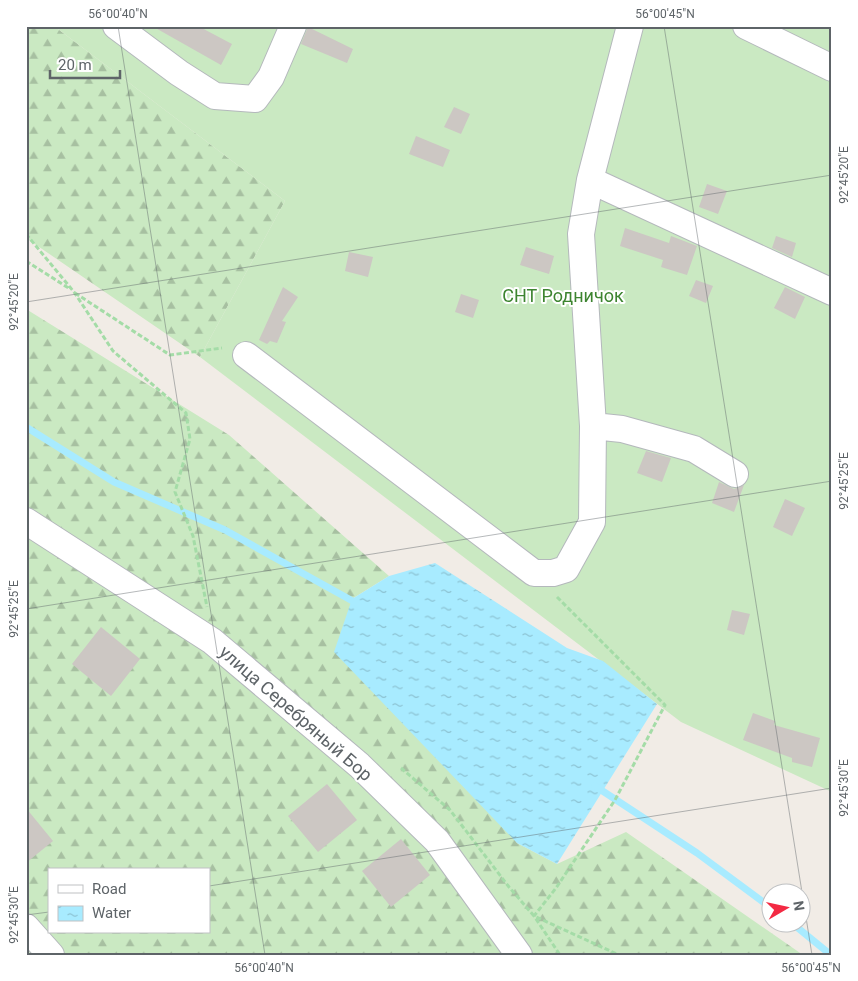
<svg xmlns="http://www.w3.org/2000/svg" width="858" height="981" font-family="Roboto,sans-serif">
<style>
.forest{fill:url(#forest-firs);fill-rule:evenodd}
.garden{fill:#cae9c2}
.water{fill:url(#water-ripples)}
.lines{fill:none;stroke-linecap:round;stroke-linejoin:round}
.stream{stroke:#a8ebff;stroke-width:7}
.building{fill:#ccc7c3}
.minor-casing{stroke:#b4b8bc;stroke-width:28}
.path{stroke:#a4dca7;stroke-width:3;stroke-dasharray:5 2.5;stroke-linecap:butt}
.minor{stroke:#fff;stroke-width:26}
.ticks{fill:none;stroke:#5e6468;stroke-width:1;stroke-opacity:0.45}
.labels{text-anchor:middle;dominant-baseline:central;stroke-width:4;stroke-linejoin:round;paint-order:stroke}
.park-label{font-size:18px;fill:#3d8430;stroke:#fff}
.street-label{font-size:18px;fill:#5e6468;stroke:#fff}
.neatline{fill:none;stroke:#5e6468;stroke-width:2}
.ticks-label{font-size:12px;text-anchor:middle;fill:#5e6468}
</style>
<defs>
<pattern id="forest-firs" width="22" height="20" patternUnits="userSpaceOnUse" patternTransform="scale(1.25)"><rect width="22" height="20" fill="#cae9c2"/><path d="M5 1l3.5 6h-7zM16 11l3.5 6h-7z" fill="#a7c0a1"/></pattern>
<pattern id="water-ripples" width="26" height="14" patternUnits="userSpaceOnUse" patternTransform="scale(1.25)"><rect width="26" height="14" fill="#a8ebff"/><path d="M2 4q2-2 4 0t4 0M15 11q2-2 4 0t4 0" fill="none" stroke="#8cc2d2"/></pattern>
</defs>
<rect width="100%" height="100%" fill="#f1ece6"/>
<path class="forest" d="M 26,26 L 54,26 L 285,201 L 200,357 L 26,238 Z
M 26,309 L 229,435 L 389,576 L 352,599 L 517,843 L 557,864 L 626,832 L 803,955 L 26,955 ZM 49,870 L 209,870 L 209,932 L 49,932 Z"/>
<path class="garden" d="M 54,26 L 832,26 L 832,792 L 681,722 L 200,357 L 285,201 Z"/>
<path class="water" d="M 435,563 L 567,648 L 603,661 L 657,704 L 557,864 L 517,843 L 334,652 L 352,599 L 389,576 Z"/>
<g class="lines">
<path class="stream" d="M 26,427 L 114,482 L 225,530 L 358,604
M 595,786 L 697,853 L 770,907
M 793,924 L 831,955"/>
</g>
<path class="building" d="M 152,26 L 198,26 L 232,44 L 221,65 Z
M 308,27 L 353,49 L 347,63 L 301,44 Z
M 454,107 L 470,114 L 461,134 L 444,127 Z
M 416,136 L 450,150 L 443,167 L 409,154 Z
M 707,184 L 727,191 L 718,214 L 699,207 Z
M 625,228 L 669,243 L 671,236 L 697,246 L 687,275 L 661,267 L 663,260 L 620,246 Z
M 776,236 L 796,243 L 792,257 L 772,248 Z
M 526,247 L 554,256 L 549,274 L 520,265 Z
M 349,252 L 373,257 L 368,277 L 345,271 Z
M 696,280 L 713,286 L 706,303 L 689,296 Z
M 283,287 L 298,297 L 282,321 L 286,322 L 277,343 L 270,341 L 267,344 L 259,340 Z
M 785,287 L 805,297 L 795,319 L 774,308 Z
M 461,294 L 479,300 L 473,318 L 455,312 Z
M 646,451 L 671,458 L 662,482 L 637,473 Z
M 719,482 L 734,489 L 744,485 L 734,512 L 712,503 Z
M 785,499 L 805,508 L 792,536 L 773,527 Z
M 732,610 L 750,614 L 744,635 L 727,630 Z
M 101,627 L 140,659 L 111,696 L 72,664 Z
M 753,713 L 775,721 L 774,725 L 820,738 L 812,767 L 792,762 L 792,758 L 743,740 Z
M 327,784 L 357,820 L 318,852 L 288,816 Z
M 26,808 L 53,841 L 26,863 Z
M 401,839 L 430,875 L 391,907 L 362,871 Z"/>
<g class="lines">
<g class="minor-casing">
<path id="minor" d="M 116,26 L 179,73 L 215,96 L 255,99 L 271,77 L 293,26
M 746,26 L 832,68
M 590,180 L 832,292
M 246,355 L 534,573 L 553,573 L 566,569 L 592,522 L 593,426 L 581,234 L 590,180 L 630,26
M 593,426 L 622,429 L 694,449 L 735,474
M 26,521 L 212,641 L 359,765 L 437,841 L 519,955
M 26,927 L 51,955"/>
</g>
<path class="path" d="M 26,234 L 74,292 L 113,351 L 186,413 L 190,439 L 175,492 L 193,536 L 207,607
M 26,261 L 70,289
M 75,293 L 170,355 L 222,348
M 557,597 L 665,705 L 615,800 L 556,888 L 534,916 L 560,955
M 401,768 L 450,810 L 509,887 L 534,916 L 619,955"/>
<use href="#minor" class="minor"/>
</g>
<path class="ticks" d="M 118,26 L 265,955M 664,26 L 812,955M 26,302 L 832,175M 26,609 L 832,481M 209,886 L 832,788M 26,915 L 49,912"/>
<g class="labels">
<g class="park-label">
<text x="563" y="295">СНТ Родничок</text>
</g>
<g class="street-label">
<text transform="translate(296 713) rotate(41)">улица Серебряный Бор</text>
</g>
</g>
<rect width="858" height="981" fill="none" stroke="#ffffff" stroke-width="55"/>
<rect x="48" y="868" width="162" height="65" fill="#ffffff" stroke="#bfc1c3"/>
<rect x="58" y="885" width="25" height="8" fill="#ffffff" stroke="#bfc1c3"/>
<text x="92" y="894" font-size="15" fill="#5e6468">Road</text>
<rect x="58" y="906" width="25" height="15" fill="url(#water-ripples)" stroke="#bfc1c3"/>
<text x="92" y="918" font-size="15" fill="#5e6468">Water</text>
<g transform="translate(786 908) rotate(81)"><circle r="24" fill="#ffffff" stroke="#bfc1c3"/>
<path d="M0-4L9 19L0 12L-9 19Z" fill="#f32a43"/>
<text y="-8" font-size="14" font-weight="bold" text-anchor="middle" fill="#5e6468">N</text>
</g>
<path d="M50 70v8h70v-8" fill="none" stroke="#5e6468" stroke-width="2.5"/>
<text x="58" y="70" font-size="15" fill="#5e6468" stroke="#ffffff" stroke-width="4" paint-order="stroke">20 m</text>
<rect x="28" y="28" width="802" height="926" class="neatline"/>
<g class="ticks-label">
<text x="118" y="18">56°00'40"N</text>
<text x="665" y="18">56°00'45"N</text>
<text transform="translate(844 175) rotate(-90)" y="4">92°45'20"E</text>
<text transform="translate(14 302) rotate(-90)" y="4">92°45'20"E</text>
<text transform="translate(844 481) rotate(-90)" y="4">92°45'25"E</text>
<text transform="translate(14 609) rotate(-90)" y="4">92°45'25"E</text>
<text transform="translate(844 788) rotate(-90)" y="4">92°45'30"E</text>
<text transform="translate(14 915) rotate(-90)" y="4">92°45'30"E</text>
<text x="264" y="972">56°00'40"N</text>
<text x="811" y="972">56°00'45"N</text>
</g>
</svg>
